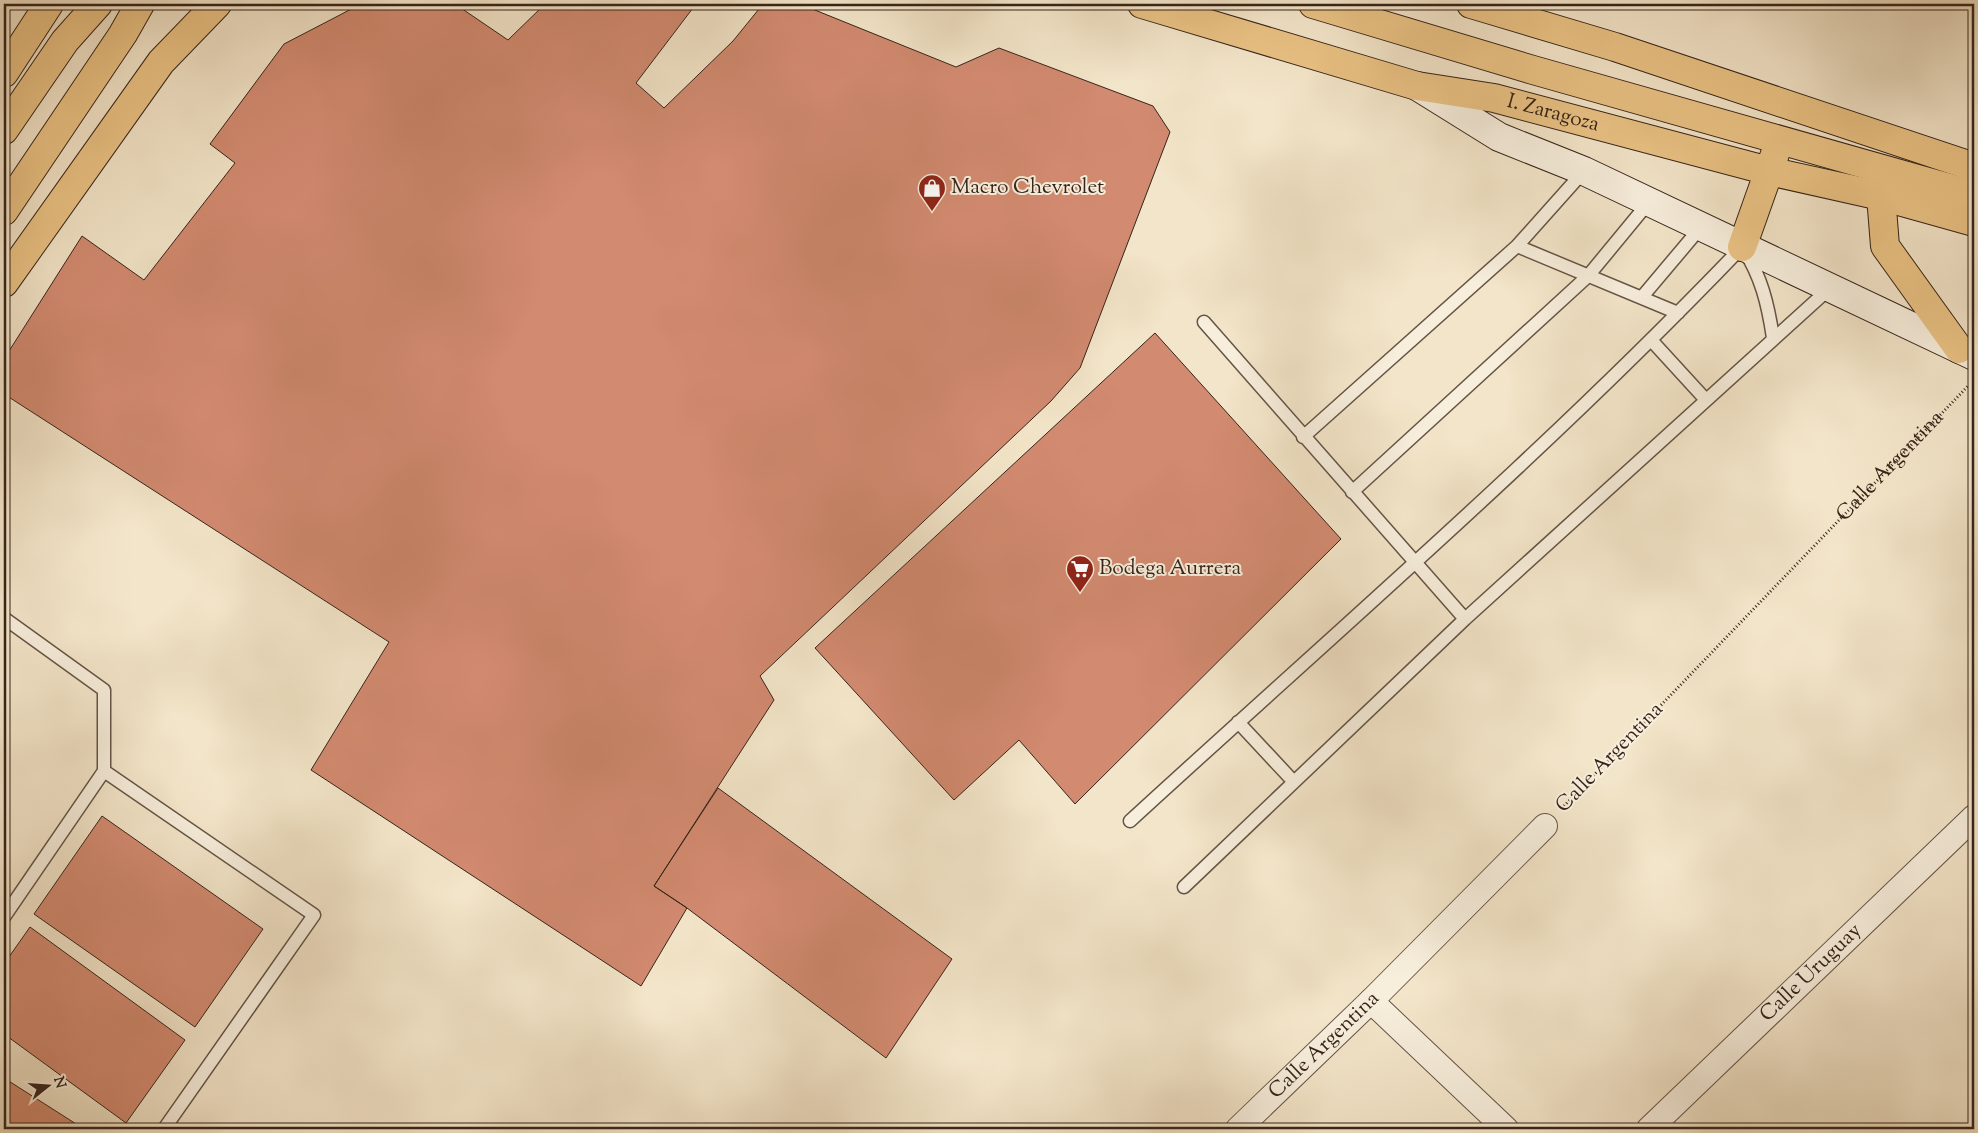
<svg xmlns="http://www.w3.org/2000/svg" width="1978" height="1133" font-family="'Sorts Mill Goudy',serif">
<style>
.building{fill:#d28a70;stroke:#36241a}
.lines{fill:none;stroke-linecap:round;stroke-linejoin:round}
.lane-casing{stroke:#655446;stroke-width:15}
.street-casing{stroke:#655446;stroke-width:26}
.secondary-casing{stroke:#36241a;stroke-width:30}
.primary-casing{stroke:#36241a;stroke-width:30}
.highway-casing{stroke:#36241a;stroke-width:30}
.path{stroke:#36241a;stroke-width:3;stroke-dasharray:1 2.5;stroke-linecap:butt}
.lane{stroke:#f7eedc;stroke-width:12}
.street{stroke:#f7eedc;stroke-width:24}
.secondary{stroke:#f7eedc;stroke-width:28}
.primary{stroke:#eac284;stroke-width:28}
.highway{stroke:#eac284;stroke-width:28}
.labels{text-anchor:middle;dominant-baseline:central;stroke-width:4;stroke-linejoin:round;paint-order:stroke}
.street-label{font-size:21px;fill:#36241a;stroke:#f7eedc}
.poi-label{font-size:21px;fill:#36241a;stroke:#f7eedc;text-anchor:start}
</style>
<rect width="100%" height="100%" fill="#f3e5c9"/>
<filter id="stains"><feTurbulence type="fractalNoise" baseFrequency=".004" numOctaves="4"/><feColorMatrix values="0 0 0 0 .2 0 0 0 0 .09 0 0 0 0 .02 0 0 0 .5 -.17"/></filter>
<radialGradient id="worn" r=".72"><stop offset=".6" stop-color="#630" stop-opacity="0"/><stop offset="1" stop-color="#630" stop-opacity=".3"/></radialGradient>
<path class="building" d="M 361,4 L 455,4 L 508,40 L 545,4 L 696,4 L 636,83 L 664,108 L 733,41 L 763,4 L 800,4 L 956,67 L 999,48 L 1153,106 L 1170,132 L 1080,368 L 1051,401 L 760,676 L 774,700 L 654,886 L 687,908 L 641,986 L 311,770 L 389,642 L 4,394 L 4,359 L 82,236 L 144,280 L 235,163 L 210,144 L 284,44 Z
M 1155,333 L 1341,539 L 1075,804 L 1019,740 L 954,800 L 815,648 Z
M 718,788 L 952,959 L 886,1058 L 687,908 L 654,886 Z
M 102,816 L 263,929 L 195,1027 L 34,914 Z
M 30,927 L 185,1040 L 126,1123 L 4,1034 L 4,964 Z
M 4,1078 L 84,1129 L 4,1129 Z"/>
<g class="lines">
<g class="lane-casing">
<path id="lane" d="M 1517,246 L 1584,171
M 1642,297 L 1701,227
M 1204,322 L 1465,619
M 1652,341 L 1706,400
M 1303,437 L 1517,246 L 1678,313
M 1352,492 L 1588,276 L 1649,202
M 4,618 L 104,690 L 104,771 L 4,917
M 1238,722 L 1293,781
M 104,771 L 314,915 L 164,1129
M 1130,821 C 1336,632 1549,449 1742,247 C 1761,275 1768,304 1773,338
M 1184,887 L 1465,619 L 1830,288"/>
</g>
<g class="street-casing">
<g id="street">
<path d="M 1371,1001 L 1506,1129"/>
<path id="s2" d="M 1238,1129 L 1371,1001 L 1545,826"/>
<path id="s3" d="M 1649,1129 L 1974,817"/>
</g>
</g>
<g class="secondary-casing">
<path id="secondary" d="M 1417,86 L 1499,137 L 1584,171 L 1974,356"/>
</g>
<g class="primary-casing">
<g id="primary">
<path id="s4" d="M 1142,4 L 1417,86 L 1494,98 L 1769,171 L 1881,196 L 1974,222"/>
<path d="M 1313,4 L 1533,70 L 1974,195"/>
<path d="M 1471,4 L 1615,47 L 1974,167"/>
<path d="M 1881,196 L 1885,246 L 1959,349"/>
<path d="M 1742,247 L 1775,154"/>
</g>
</g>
<g class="highway-casing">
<path id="highway" d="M 4,73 L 49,4
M 4,130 L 65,41 L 98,4
M 4,211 L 123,34 L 140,4
M 4,283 L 161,62 L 217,4"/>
</g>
<path class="path" id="s1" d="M 1564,806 L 1969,385"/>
<use href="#lane" class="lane"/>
<use href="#street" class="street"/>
<use href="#secondary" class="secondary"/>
<use href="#primary" class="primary"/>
<use href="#highway" class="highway"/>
</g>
<defs>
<g id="shop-pin" transform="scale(1.4375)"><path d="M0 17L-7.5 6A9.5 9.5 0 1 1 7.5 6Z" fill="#8f2418" stroke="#f7eedc"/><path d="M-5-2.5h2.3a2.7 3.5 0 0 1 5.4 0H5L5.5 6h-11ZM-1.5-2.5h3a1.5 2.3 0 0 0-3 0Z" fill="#fff"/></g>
<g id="supermarket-pin" transform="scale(1.4375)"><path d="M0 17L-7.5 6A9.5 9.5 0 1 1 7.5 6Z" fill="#8f2418" stroke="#f7eedc"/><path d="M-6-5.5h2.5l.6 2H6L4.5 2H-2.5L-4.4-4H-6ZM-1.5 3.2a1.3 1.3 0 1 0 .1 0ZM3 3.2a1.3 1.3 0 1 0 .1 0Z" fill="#fff"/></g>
</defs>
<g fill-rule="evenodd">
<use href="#shop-pin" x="932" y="188"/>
<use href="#supermarket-pin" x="1080" y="569"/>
</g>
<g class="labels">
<g class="street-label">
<text stroke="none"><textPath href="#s4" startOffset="426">I. Zaragoza</textPath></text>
<text stroke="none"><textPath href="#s1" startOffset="471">Calle Argentina</textPath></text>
<text transform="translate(1610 758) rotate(-46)">Calle Argentina</text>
<text stroke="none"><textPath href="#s3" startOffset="225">Calle Uruguay</textPath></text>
<text stroke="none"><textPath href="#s2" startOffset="120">Calle Argentina</textPath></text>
</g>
<g class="poi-label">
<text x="951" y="188">Macro Chevrolet</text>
<text x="1099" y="569">Bodega Aurrera</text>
</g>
</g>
<rect width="1978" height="1133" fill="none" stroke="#f3e5c9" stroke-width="20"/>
<rect x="5" y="5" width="1968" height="1123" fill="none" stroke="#36241a" stroke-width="2.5"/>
<rect x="10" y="10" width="1958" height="1113" fill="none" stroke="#36241a"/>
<g transform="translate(48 1086) rotate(73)" stroke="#f7eedc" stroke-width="4" paint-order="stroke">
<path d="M0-4L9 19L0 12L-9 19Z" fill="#36241a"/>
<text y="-8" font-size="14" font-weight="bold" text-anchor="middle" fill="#36241a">N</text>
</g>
<rect width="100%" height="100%" filter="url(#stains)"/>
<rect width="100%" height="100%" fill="url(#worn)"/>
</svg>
